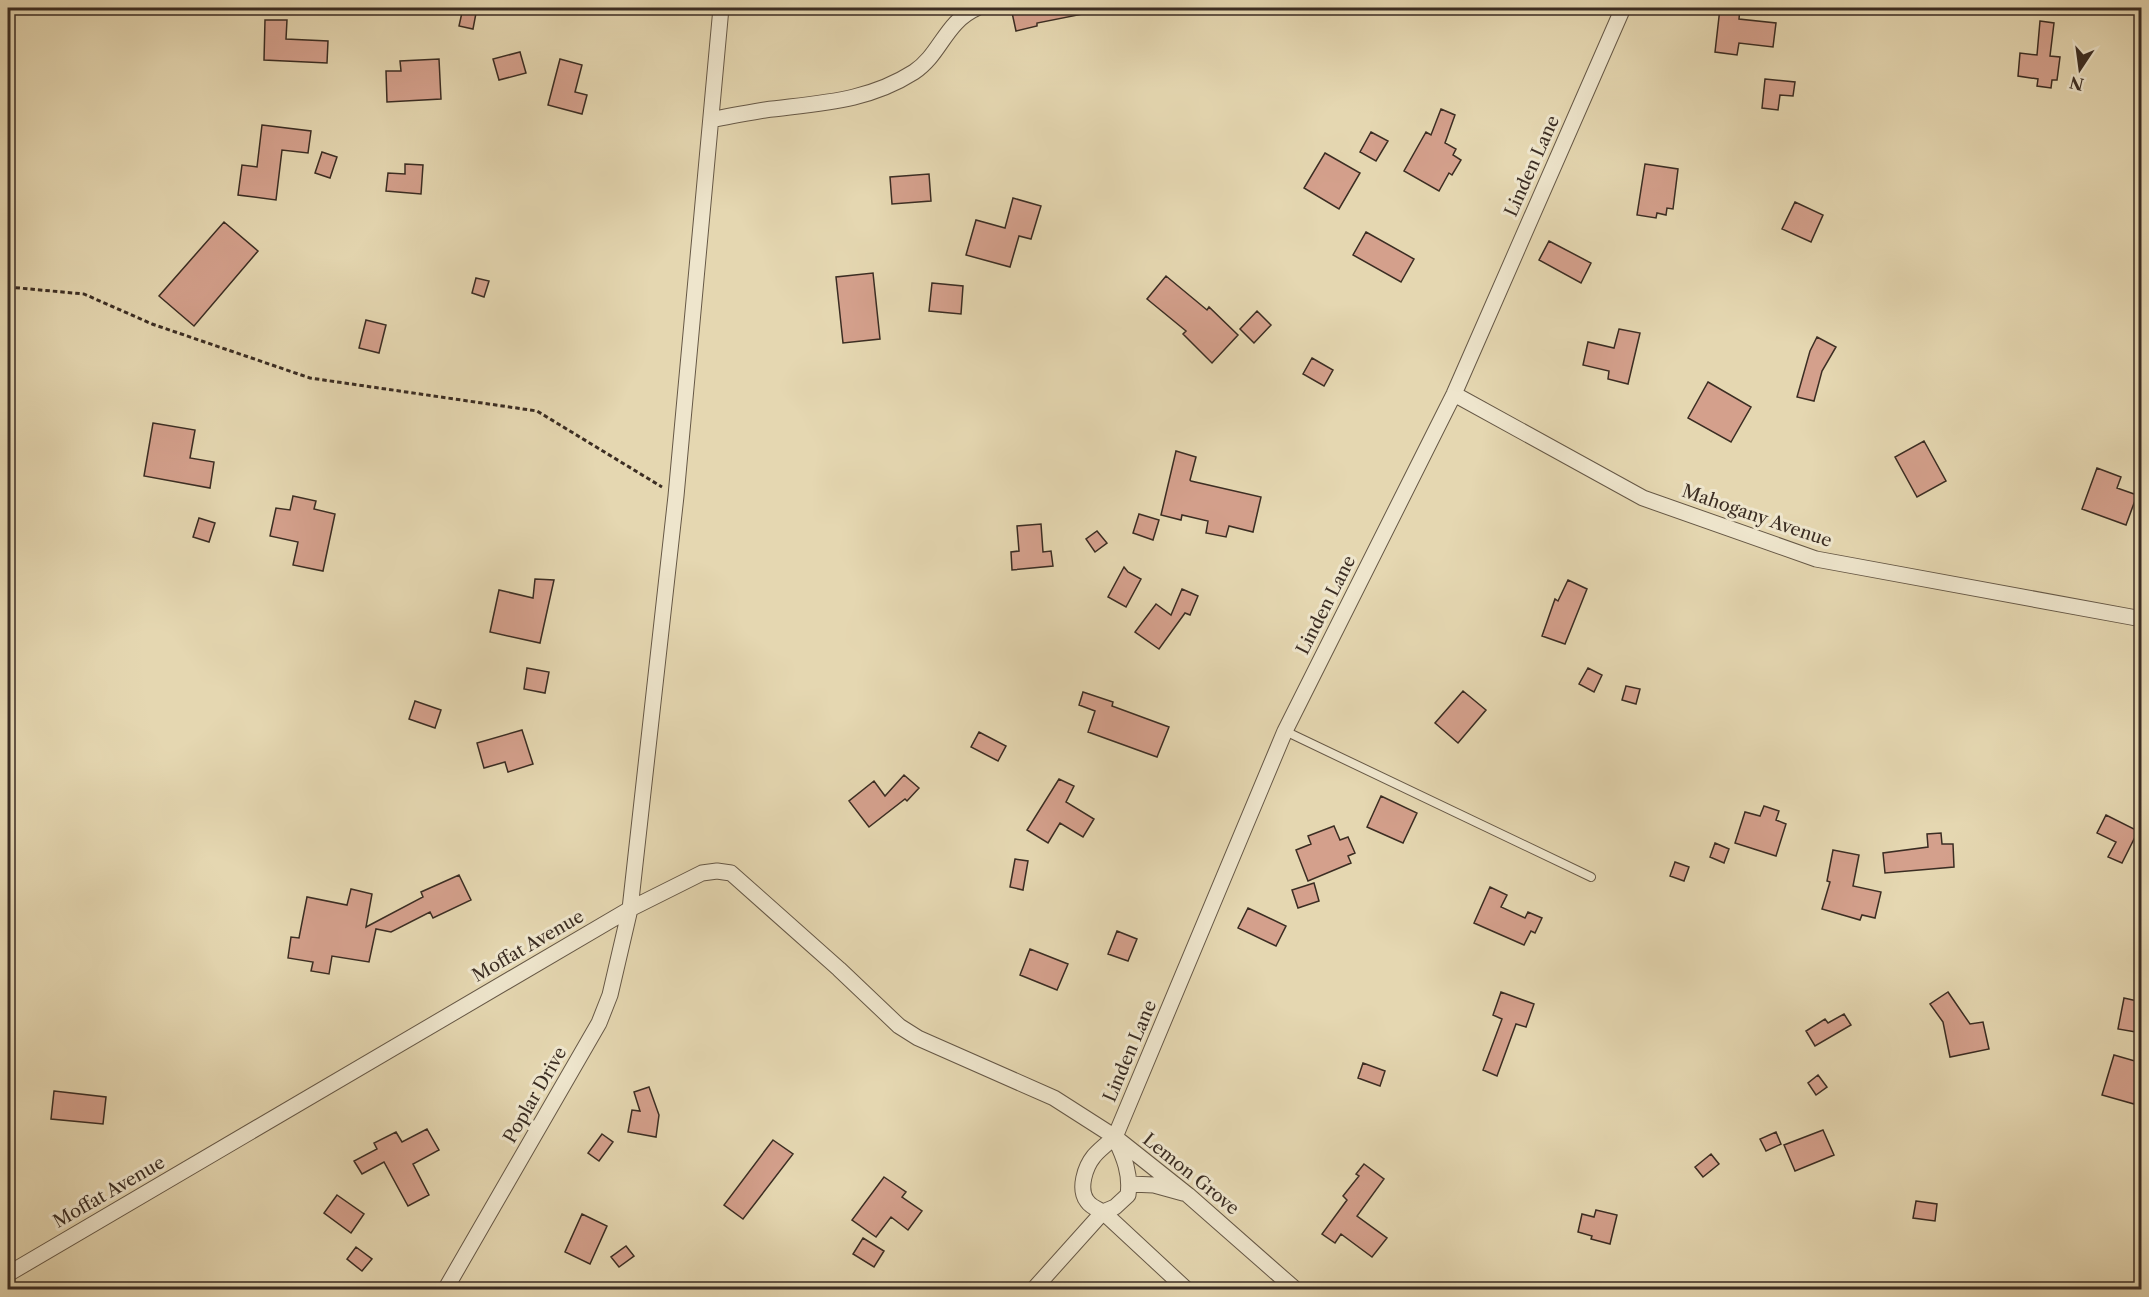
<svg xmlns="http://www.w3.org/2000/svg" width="2149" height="1297" font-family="'Libre Caslon Text',serif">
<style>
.building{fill:#d4a08c;stroke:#3b2d23;stroke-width:1.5}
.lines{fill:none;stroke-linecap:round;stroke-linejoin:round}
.service-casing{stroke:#665846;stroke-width:10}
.minor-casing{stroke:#665846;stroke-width:17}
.path{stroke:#3b2d23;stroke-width:3;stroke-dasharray:4.5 3;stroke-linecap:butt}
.service{stroke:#eee5cc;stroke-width:8}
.minor{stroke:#eee5cc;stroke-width:15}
.labels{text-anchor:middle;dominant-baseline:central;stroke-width:6;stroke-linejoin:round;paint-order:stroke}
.street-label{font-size:18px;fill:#3b2d23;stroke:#eee5cc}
</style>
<rect width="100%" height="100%" fill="#e5d7b1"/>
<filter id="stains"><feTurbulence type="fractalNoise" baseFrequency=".00333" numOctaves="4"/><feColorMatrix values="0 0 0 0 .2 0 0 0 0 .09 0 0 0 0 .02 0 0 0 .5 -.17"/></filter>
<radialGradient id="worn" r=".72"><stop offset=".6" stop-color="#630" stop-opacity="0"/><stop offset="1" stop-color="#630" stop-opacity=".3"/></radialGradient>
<path class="building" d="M 463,8 L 477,8 L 473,29 L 459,26 Z
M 1011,8 L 1082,8 L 1083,14 L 1037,23 L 1037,26 L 1016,31 Z
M 1720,8 L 1740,8 L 1739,19 L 1776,23 L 1773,47 L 1739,43 L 1737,55 L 1715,52 Z
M 265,20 L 287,20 L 286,39 L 328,41 L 327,63 L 264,60 Z
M 2040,21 L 2054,23 L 2050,56 L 2060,57 L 2057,80 L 2052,80 L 2051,88 L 2037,86 L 2038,79 L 2018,76 L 2020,53 L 2037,55 Z
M 520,52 L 526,73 L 499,80 L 493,59 Z
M 439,59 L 441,99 L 387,102 L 386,71 L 401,71 L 400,61 Z
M 560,59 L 582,65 L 575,92 L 587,95 L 582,114 L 548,105 Z
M 1765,79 L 1795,82 L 1793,96 L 1780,95 L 1778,110 L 1762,108 Z
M 1441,109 L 1455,115 L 1445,143 L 1456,149 L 1453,155 L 1461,160 L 1452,175 L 1449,173 L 1439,191 L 1404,171 L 1426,132 L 1431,135 Z
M 262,125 L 311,131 L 308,153 L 282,150 L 276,200 L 238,195 L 242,165 L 257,167 Z
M 1371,132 L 1388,141 L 1376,161 L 1360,152 Z
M 322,152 L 337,157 L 330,178 L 315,173 Z
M 1325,153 L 1360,173 L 1339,209 L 1304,188 Z
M 405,164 L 423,165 L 421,194 L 386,191 L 388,173 L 405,174 Z
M 1645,164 L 1678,169 L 1673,209 L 1667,208 L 1666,215 L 1657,213 L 1656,218 L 1637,215 Z
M 929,174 L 931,201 L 892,204 L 890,177 Z
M 1013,198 L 1041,206 L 1031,239 L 1019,236 L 1010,267 L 966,255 L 976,220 L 1005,228 Z
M 1795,202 L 1823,215 L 1811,242 L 1782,229 Z
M 224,222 L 258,251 L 194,326 L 159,296 Z
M 1366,232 L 1414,259 L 1401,282 L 1353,255 Z
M 1549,241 L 1591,263 L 1581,283 L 1539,260 Z
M 873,273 L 880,339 L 843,343 L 836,277 Z
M 1166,276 L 1207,310 L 1209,307 L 1238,335 L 1212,363 L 1183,334 L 1186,331 L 1147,299 Z
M 476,278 L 489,281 L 484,297 L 472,293 Z
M 932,283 L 963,286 L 961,314 L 929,311 Z
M 1257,311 L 1271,325 L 1254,343 L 1240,329 Z
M 366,320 L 386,325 L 379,353 L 359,348 Z
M 1619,329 L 1640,333 L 1628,384 L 1608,379 L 1609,371 L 1583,365 L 1588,342 L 1614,348 Z
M 1817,337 L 1836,347 L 1822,371 L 1814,401 L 1797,397 L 1810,351 Z
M 1312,358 L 1333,370 L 1324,386 L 1303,374 Z
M 1708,382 L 1751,407 L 1731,442 L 1688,418 Z
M 153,423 L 195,430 L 190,458 L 214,462 L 210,488 L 144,476 Z
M 1924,441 L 1946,481 L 1917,497 L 1895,457 Z
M 1176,451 L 1196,457 L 1190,480 L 1191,481 L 1261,497 L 1253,532 L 1229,526 L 1226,537 L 1206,533 L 1208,521 L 1182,515 L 1181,520 L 1161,515 Z
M 2097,468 L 2121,477 L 2117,488 L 2137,495 L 2126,525 L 2082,509 Z
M 293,496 L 316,501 L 314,509 L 335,514 L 323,571 L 293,565 L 298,542 L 270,536 L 276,508 L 290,510 Z
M 1139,514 L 1159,520 L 1153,540 L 1133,533 Z
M 199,518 L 215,523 L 209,542 L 193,537 Z
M 1041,524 L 1043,552 L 1051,551 L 1053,566 L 1012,570 L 1011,552 L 1019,551 L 1017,526 Z
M 1097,531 L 1107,543 L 1095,552 L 1086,539 Z
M 1124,567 L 1128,572 L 1141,579 L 1126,607 L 1108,597 Z
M 535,579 L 554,580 L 540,643 L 490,632 L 499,590 L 533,598 Z
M 1568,580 L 1587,589 L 1565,644 L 1542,636 L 1555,599 L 1558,601 Z
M 1182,589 L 1198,596 L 1190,615 L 1185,613 L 1159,649 L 1135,632 L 1156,604 L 1171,615 Z
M 527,668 L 549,672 L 545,693 L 524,689 Z
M 1588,668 L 1602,675 L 1594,692 L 1579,684 Z
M 1626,686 L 1640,689 L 1636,704 L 1622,700 Z
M 1463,691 L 1486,710 L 1458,743 L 1435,723 Z
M 1083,692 L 1113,702 L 1112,706 L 1169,727 L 1157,757 L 1088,732 L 1095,711 L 1079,705 Z
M 415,701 L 441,710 L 435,728 L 409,719 Z
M 522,730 L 533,764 L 508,772 L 505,762 L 484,768 L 477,743 Z
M 979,732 L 1006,746 L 998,761 L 971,747 Z
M 904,775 L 919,788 L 907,801 L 905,799 L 869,827 L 849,801 L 874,781 L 885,796 Z
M 1059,779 L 1074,786 L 1066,802 L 1094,819 L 1083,837 L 1060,823 L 1048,843 L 1027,830 Z
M 1381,796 L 1417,813 L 1403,843 L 1367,827 Z
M 1764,806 L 1779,811 L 1776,820 L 1786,824 L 1776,856 L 1735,843 L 1745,812 L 1760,816 Z
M 2106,815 L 2138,831 L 2122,863 L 2108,857 L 2116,842 L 2097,833 Z
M 1334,826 L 1340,840 L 1348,837 L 1355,853 L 1348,856 L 1351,863 L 1308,881 L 1296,850 L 1311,844 L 1308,836 Z
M 1941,833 L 1942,844 L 1953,844 L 1954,867 L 1885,873 L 1883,853 L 1928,847 L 1927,834 Z
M 1715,843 L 1729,849 L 1724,863 L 1710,857 Z
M 1833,850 L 1859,855 L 1853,886 L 1881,892 L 1875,918 L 1862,915 L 1860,920 L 1822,909 L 1830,882 L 1827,881 Z
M 1015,859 L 1028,861 L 1023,890 L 1010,887 Z
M 1675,862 L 1689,867 L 1684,881 L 1670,876 Z
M 459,875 L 471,900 L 433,918 L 430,912 L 391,932 L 376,929 L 369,962 L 332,956 L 329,974 L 311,971 L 313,962 L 288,958 L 291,937 L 299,938 L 307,897 L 347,905 L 351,889 L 372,894 L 366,927 L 423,897 L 421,892 Z
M 1314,883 L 1319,901 L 1298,908 L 1292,890 Z
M 1490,887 L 1507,895 L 1501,907 L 1525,918 L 1528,912 L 1542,918 L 1535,933 L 1531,931 L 1524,945 L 1474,923 Z
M 1248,908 L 1286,926 L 1276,946 L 1238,928 Z
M 1117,931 L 1137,939 L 1128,961 L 1108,954 Z
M 1030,949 L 1068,964 L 1057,990 L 1020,975 Z
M 1501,992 L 1534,1004 L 1526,1027 L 1516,1024 L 1497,1076 L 1483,1070 L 1502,1019 L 1493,1015 Z
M 1948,992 L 1970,1024 L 1983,1022 L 1989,1049 L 1950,1057 L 1943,1022 L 1930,1004 Z
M 2124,998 L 2142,1002 L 2142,1033 L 2118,1029 Z
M 1844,1014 L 1851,1025 L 1815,1046 L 1806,1031 L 1825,1019 L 1828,1023 Z
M 2114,1055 L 2142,1063 L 2142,1080 L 2134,1104 L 2102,1095 Z
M 1363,1063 L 1385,1071 L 1380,1086 L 1358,1078 Z
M 1818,1075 L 1827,1087 L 1816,1095 L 1808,1083 Z
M 649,1087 L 659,1115 L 656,1137 L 628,1132 L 632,1110 L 640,1111 L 634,1092 Z
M 54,1091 L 106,1097 L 103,1124 L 51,1119 Z
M 427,1129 L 439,1150 L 413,1164 L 429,1195 L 408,1206 L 384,1162 L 362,1174 L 354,1161 L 377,1149 L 374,1143 L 396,1132 L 402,1142 Z
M 1823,1130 L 1834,1155 L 1795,1171 L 1784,1145 Z
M 1776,1132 L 1781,1144 L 1766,1151 L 1760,1139 Z
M 602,1134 L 613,1142 L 599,1161 L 588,1153 Z
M 773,1140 L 793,1154 L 743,1219 L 724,1205 Z
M 1711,1154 L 1719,1164 L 1703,1177 L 1695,1167 Z
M 1364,1164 L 1384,1179 L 1357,1216 L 1387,1238 L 1372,1257 L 1341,1234 L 1335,1243 L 1322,1234 L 1347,1200 L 1343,1196 L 1359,1176 L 1356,1174 Z
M 884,1177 L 906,1192 L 902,1197 L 922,1211 L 908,1230 L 891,1217 L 876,1237 L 852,1220 Z
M 337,1195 L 364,1214 L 351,1233 L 324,1213 Z
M 1916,1201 L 1937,1204 L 1935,1221 L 1913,1218 Z
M 1596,1210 L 1617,1215 L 1610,1244 L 1591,1239 L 1592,1236 L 1578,1232 L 1582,1214 L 1594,1217 Z
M 582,1214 L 607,1226 L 590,1264 L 565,1252 Z
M 863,1238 L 884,1251 L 874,1267 L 853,1254 Z
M 626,1246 L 634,1256 L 619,1267 L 611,1257 Z
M 356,1247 L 372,1259 L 362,1271 L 347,1259 Z"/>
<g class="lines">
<g class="service-casing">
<path id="service" d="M 1285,731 L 1591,877"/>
</g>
<g class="minor-casing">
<path id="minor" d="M 711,120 C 729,116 747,113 765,110 C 819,103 867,102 914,72 C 941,54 945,22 977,8
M 1454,394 L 1643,498 L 1816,559 L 2142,619
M 1130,1184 L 1154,1185 L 1183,1193
M 8,1274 L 630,909 L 702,873 L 717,871 L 731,873 L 839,969 L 899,1026 L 918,1038 L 1054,1098 L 1115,1137 L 1188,1195 L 1296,1290
M 445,1290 L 599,1023 L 610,995 L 630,909 L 676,496 L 721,8
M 1033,1290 L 1103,1212 L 1115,1207 L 1128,1195 C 1131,1174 1124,1157 1115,1138
M 1187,1290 L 1103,1212 C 1097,1209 1091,1207 1087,1201 C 1078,1189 1085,1167 1094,1156 C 1100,1149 1108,1143 1115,1137 L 1285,731 L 1454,394 L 1623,8"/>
</g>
<path class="path" d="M 8,287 L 84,294 L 152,324 L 310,378 L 537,411 L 662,487"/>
<use href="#service" class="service"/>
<use href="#minor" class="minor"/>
</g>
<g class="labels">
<g class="street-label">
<text transform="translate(1532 166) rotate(-66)">Linden Lane</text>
<text transform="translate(1757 516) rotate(19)">Mahogany Avenue</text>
<text transform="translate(1326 605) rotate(-63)">Linden Lane</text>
<text transform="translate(528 946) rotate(-30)">Moffat Avenue</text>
<text transform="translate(1130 1051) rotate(-67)">Linden Lane</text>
<text transform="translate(535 1095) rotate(-60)">Poplar Drive</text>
<text transform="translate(1191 1174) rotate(39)">Lemon Grove</text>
<text transform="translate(109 1192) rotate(-30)">Moffat Avenue</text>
</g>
</g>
<rect width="2149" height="1297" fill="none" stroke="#e5d7b1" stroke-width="30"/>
<rect x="9" y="9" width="2131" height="1279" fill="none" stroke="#3b2d23" stroke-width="3"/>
<rect x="15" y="15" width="2119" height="1267" fill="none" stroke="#3b2d23" stroke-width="1.5"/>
<g transform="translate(2080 69) rotate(193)" stroke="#eee5cc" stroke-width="4.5" paint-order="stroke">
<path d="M0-4.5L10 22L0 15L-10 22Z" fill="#3b2d23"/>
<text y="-9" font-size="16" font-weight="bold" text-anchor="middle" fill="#3b2d23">N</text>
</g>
<rect width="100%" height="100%" filter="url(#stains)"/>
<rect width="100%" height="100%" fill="url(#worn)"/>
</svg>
